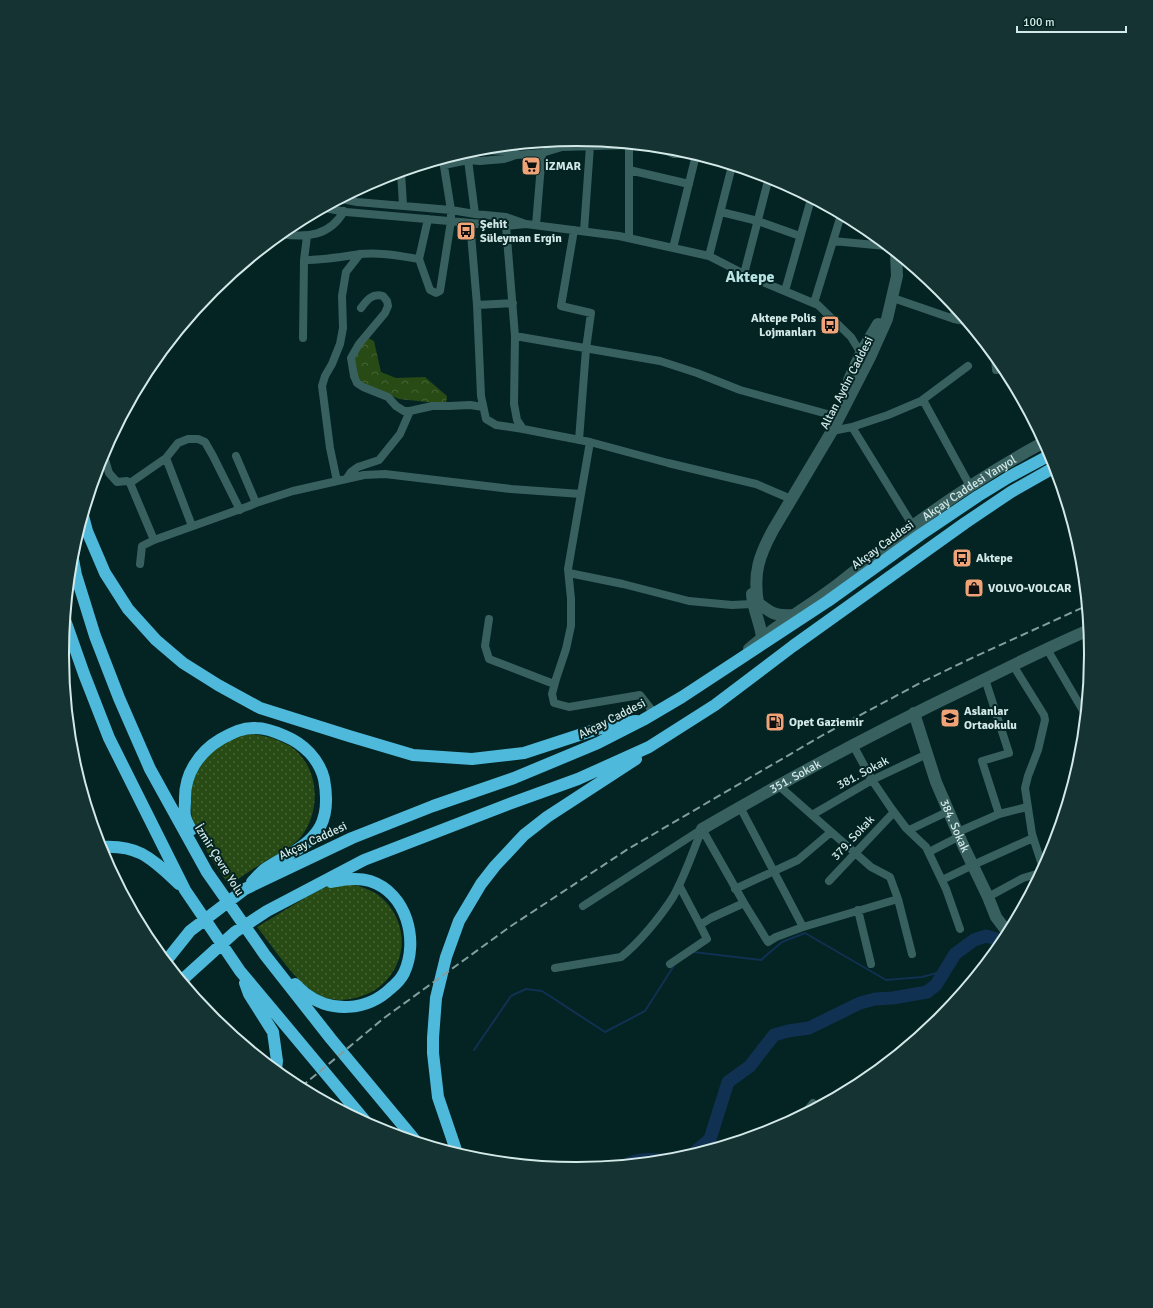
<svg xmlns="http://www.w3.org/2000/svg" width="1153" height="1308" font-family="Signika,sans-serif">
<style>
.grass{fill:url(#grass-dots)}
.forest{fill:url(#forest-crowns)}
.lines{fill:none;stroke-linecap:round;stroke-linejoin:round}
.stream{stroke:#103151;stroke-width:2}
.river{stroke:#103151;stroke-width:13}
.street{stroke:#38605f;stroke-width:8}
.secondary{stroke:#38605f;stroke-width:12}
.highway{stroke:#4eb9da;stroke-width:12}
.rail{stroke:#839c9c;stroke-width:2;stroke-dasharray:8 4;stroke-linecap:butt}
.labels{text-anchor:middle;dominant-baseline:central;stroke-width:4;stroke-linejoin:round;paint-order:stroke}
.poi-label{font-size:12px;font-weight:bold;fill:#d3e9e8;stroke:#042323;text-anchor:start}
.street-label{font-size:12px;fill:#d3e9e8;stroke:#042323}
.district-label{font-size:16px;font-weight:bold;fill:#b8e3e2;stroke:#042323}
.rim{fill:none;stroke:#d3e9e8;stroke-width:2}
</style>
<defs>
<pattern id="grass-dots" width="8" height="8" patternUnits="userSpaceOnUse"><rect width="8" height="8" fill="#284a14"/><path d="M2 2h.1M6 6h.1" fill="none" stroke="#466436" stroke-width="1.8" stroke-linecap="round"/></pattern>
<pattern id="forest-crowns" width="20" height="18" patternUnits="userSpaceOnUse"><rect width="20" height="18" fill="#284a14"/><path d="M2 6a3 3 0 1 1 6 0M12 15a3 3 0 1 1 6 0" fill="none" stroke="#466436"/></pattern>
</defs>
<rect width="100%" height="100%" fill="#042323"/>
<path class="grass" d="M 253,734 C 267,736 278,739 290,746 C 320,766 322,812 300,838 C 291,848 278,854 267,860 C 254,868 242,877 229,885 C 218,869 198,840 193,821 C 185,787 198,752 232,738 C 238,735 246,735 253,734 Z
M 350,884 C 363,887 376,891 385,901 C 419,937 398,992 350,999 C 339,1001 327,1000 317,994 C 293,980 275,949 257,927 L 313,893 L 331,885 Z"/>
<path class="forest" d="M 366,337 L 374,341 L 381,372 L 396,378 L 425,377 L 447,396 L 446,404 L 399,399 L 358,381 L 353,358 Z"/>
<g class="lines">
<path class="stream" d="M 693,952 L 761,960 L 782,942 L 805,933 L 886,980 L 922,977 L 944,971
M 474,1050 L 511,996 L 526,989 L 542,991 L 605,1032 L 645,1011 L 675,964"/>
<path class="river" d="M 694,1153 L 710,1139 L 728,1082 L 750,1066 L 774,1035 L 788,1031 L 809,1028 L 860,1003 L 875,999 L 893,998 L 927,992 L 936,985 L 955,954 L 974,940 L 986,936 L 1003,941
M 630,1163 C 639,1159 651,1159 661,1160"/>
<path class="street" d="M 629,145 L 629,238
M 658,147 L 674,154 L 692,154
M 482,149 L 482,150 L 504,151 L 516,154
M 468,160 L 475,214
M 444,165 L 468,160 L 480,161 L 504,159 L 516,155 L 542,153 L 562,147 L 631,145
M 629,170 L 689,184
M 401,172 L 403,205
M 342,199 L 357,202 L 451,210 L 475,214 L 506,217 L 523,223
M 325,208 L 346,212 L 506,226 L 526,224 L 619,236 L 709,256 L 744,274 L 818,305 L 851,337 L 862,355
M 721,212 L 758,221 L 800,236
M 472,223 L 471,234 L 477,305 L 481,396 L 486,419 L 496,425 L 523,429 L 590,442 L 668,463 L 756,484 L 791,499
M 536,225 L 542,153
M 506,226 L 515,336 L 660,361 L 697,373 L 740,390 L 831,415
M 574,230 L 561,306 L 591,313 L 586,349 L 579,440
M 584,231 L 590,146
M 281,234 C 307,238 330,236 344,211
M 833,241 L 886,246
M 673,248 L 696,155
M 709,256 L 732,166
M 419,259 L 428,219
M 304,260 C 323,260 341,257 360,254 C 380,252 400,256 419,259 L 430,290 L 436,293 L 440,291 L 451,221 L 451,210 L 443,160
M 744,274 L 769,177
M 785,291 L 811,199
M 893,298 L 954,319 L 965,321
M 814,303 L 841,215
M 477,305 L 513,303
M 361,308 C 367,300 372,293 383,296 L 387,301 L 388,306 L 385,313 L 359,344 L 351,358 L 354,376 L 357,383 L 363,387 L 388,397 L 396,406 L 404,411 L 410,411 L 432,406 L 449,406 L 470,405 L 483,407
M 954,319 L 955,307
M 515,336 L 514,404 L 517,420 L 523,429
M 303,338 L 304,260 L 307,236
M 995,357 L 996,370
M 138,388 L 140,385
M 923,400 L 970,486
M 852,427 L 913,526
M 832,431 L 852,427 L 888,415 L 921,401 L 968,366
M 590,442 L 568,569 L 571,599 L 571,626 L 566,649 L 556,679 L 552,694 L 554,703 L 569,707 L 640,695 L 654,713
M 103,453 L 109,473 L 117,482 L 127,481 L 130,483
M 236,456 L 256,503
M 166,458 L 192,526
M 347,478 L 351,472 L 358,467 L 379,460 L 400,434 L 410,411
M 337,481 L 330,448 L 322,386 L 325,376 L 332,364 L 340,344 L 343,328 L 342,296 L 346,272 L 360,254
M 130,483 L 166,458 L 178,443 L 188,439 L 198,439 L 205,442 L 213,456 L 240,510
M 130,483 L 154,540
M 140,564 L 142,546 L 154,540 L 249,506 L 256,503 L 293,491 L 364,475 L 385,474 L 511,489 L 581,494
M 569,573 L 623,584 L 689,601 L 732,605 L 752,604
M 489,619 L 485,646 L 489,659 L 554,684
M 1047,649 L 1085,714
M 1013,665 L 1044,715 L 1045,720 L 1038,750 L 1028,776 L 1025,788 L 1032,834 L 1043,868
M 985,679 L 1009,753 L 982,761 L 999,814
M 853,745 L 872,780 L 891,808 L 906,828 L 926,847 L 946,889 L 960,929
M 778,785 L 871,867 L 890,877 L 898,899 L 912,954
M 740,807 L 803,927
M 812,815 L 872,780 L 927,754
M 702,829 L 744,903
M 909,830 L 949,811
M 958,832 L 999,814 L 1027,807
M 929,852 L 960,836
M 942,880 L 973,865 L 1033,838
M 829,881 L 894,812
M 679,885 L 700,925 L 711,918 L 744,903 L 768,942 L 776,937 L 803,927 L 898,899
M 735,889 L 798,860 L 831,832
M 988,897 L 1023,878 L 1040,873
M 583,906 L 702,829
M 858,910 L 871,964
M 670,964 L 707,939 L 700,925
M 555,968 L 621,957 C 639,943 661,916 673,897 C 685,876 693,851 702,829
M 805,1113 L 813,1103 L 816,1106"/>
<g class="secondary">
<path d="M 849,380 L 862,351 L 878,324"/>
<path d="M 752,594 C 753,609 760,622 762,637"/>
<path d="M 792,615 C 775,616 771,613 758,603 C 753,573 759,556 773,530 L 832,431 L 870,357 L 887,319 L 897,276 L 896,254"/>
<path id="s1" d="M 749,649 C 776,625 808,607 837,585 C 863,565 887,544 914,525 C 955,495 998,467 1044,442"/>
<path id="s2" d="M 914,713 L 936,782 L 963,845 L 988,897 L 996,917 L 1005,929 L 1009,930"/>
<path id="s3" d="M 702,829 C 791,777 881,729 973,685 C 1011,666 1049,647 1089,630"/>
</g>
<path class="highway" d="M 83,516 L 87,531 L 105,573 L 128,609 L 156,640 L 183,663 L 218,685 L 260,708 L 349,736 L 413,755 L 472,759 L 524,753 L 616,723 L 636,721
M 72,554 L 76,575 L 95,636 L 119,698 L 150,769 L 207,872 L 265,955 L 331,1039 L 415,1140
M 65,620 L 84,674 L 109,738 L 185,890 L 240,971 L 367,1123
M 191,830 C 189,826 186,821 185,816 C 184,811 185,806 185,801 C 184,774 199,752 221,739 C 232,733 243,727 256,728 C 265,728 276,732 285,736 C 304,744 319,759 324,779 C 327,795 328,812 320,827 C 308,848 284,856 265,869 C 260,873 256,878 252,882
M 100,847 C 139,844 152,859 179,884
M 166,961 L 190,931 L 245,889 L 352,838 L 433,806 L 514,778 L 598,743 L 643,720 L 682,697 L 828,601 L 920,535 L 978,496 L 1009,477 L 1050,455
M 182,980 L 235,932 L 267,911 L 364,860 L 509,804 L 578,779 L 649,747 L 715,705 L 793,646 L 965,523 L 1011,492 L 1055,467
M 245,983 L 249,994 L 273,1032 L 277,1061 L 276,1069
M 295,984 C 298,987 302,991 306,994 C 331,1013 367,1011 390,989 C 395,985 401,979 404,973 C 419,941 407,893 370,881 C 357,877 344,879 331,882
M 457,1153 L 438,1097 L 433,1053 L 433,1038 L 436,998 L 446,957 L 459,921 L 481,884 L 495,866 L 524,835 L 547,817 L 636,759"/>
<path class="rail" d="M 301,1087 L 384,1018 L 511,926 L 628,849 L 823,735 L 922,682 L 974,657 L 1086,606"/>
</g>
<defs>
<g id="supermarket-square" transform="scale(1)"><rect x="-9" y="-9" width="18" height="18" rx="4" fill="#efa377" stroke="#042323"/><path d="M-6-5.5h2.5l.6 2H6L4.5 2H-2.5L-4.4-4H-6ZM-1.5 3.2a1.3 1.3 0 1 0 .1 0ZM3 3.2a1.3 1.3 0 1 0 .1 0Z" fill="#111"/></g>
<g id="bus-square" transform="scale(1)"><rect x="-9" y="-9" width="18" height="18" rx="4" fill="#efa377" stroke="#042323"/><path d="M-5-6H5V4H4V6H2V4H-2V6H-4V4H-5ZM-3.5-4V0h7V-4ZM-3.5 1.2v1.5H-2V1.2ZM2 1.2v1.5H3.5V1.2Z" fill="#111"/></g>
<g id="shop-square" transform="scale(1)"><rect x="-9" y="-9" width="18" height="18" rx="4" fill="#efa377" stroke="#042323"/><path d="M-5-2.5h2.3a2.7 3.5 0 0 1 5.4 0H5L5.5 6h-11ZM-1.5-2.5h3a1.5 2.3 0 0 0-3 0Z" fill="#111"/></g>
<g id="school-square" transform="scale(1)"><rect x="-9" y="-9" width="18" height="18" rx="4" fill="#efa377" stroke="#042323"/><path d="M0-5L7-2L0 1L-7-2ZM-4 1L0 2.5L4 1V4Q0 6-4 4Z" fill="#111"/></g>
<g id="fuel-square" transform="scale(1)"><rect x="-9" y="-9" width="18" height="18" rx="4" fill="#efa377" stroke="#042323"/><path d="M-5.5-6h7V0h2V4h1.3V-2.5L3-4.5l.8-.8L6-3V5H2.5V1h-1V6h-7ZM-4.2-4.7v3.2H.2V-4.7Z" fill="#111"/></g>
</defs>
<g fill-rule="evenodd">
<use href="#supermarket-square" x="531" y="166"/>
<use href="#bus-square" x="466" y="231"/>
<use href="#bus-square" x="830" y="325"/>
<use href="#bus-square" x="962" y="558"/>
<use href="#shop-square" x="974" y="588"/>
<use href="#school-square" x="950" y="718"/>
<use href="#fuel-square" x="775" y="722"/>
</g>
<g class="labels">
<g class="poi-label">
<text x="545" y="166">İZMAR</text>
<text x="480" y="224">Şehit<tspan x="480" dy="14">Süleyman Ergin</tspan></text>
<text x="816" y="318" text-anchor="end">Aktepe Polis<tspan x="816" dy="14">Lojmanları</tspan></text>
<text x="976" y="558">Aktepe</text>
<text x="988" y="588">VOLVO-VOLCAR</text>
<text x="964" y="711">Aslanlar<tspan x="964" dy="14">Ortaokulu</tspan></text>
<text x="789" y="722">Opet Gaziemir</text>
</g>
<g class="street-label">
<text transform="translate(847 383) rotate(-63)">Altan Aydın Caddesi</text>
<text stroke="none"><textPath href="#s1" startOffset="273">Akçay Caddesi Yanyol</textPath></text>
<text transform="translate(883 545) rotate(-36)">Akçay Caddesi</text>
<text transform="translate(612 719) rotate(-27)">Akçay Caddesi</text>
<text transform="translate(863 773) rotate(-28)">381. Sokak</text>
<text stroke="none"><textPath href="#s3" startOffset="107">351. Sokak</textPath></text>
<text stroke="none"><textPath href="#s2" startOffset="120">384. Sokak</textPath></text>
<text transform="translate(853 838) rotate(-47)">379. Sokak</text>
<text transform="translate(313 841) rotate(-25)">Akçay Caddesi</text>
<text transform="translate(219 860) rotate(58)">İzmir Çevre Yolu</text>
</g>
<g class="district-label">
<text x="750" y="277">Aktepe</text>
</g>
</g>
<path d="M0 0H1153V1308H0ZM576 146H577A507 507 0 0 1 1084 653V655A507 507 0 0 1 577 1162H576A507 507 0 0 1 69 655V653A507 507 0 0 1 576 146Z" fill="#153333" fill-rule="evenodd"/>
<path class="rim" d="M576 146H577A507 507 0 0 1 1084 653V655A507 507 0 0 1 577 1162H576A507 507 0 0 1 69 655V653A507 507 0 0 1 576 146Z"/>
<path d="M1017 26v6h109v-6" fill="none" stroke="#d3e9e8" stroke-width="2"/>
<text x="1023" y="26" font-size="12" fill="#d3e9e8" stroke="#042323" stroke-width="3" paint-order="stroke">100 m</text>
</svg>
